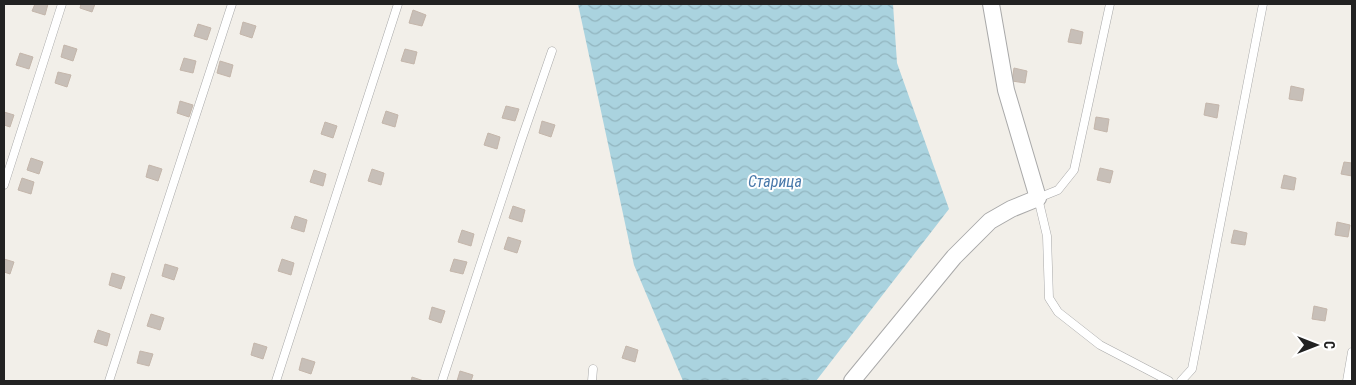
<svg xmlns="http://www.w3.org/2000/svg" width="1356" height="385" font-family="'Roboto Condensed',sans-serif">
<style>
.water{fill:url(#water-waves)}
.building{fill:#c7bfb8;stroke:#c4b6ab}
.lines{fill:none;stroke-linecap:round;stroke-linejoin:round}
.lane-casing{stroke:#a9a9a9;stroke-width:9}
.street-casing{stroke:#a9a9a9;stroke-width:18}
.lane{stroke:#fff;stroke-width:8}
.street{stroke:#fff;stroke-width:16}
.labels{text-anchor:middle;dominant-baseline:central;stroke-width:4;stroke-linejoin:round;paint-order:stroke}
.water-label{font-size:16px;font-style:italic;fill:#4a7aab;stroke:#fff}
</style>
<defs>
<pattern id="water-waves" width="16" height="10" patternUnits="userSpaceOnUse" patternTransform="scale(1.25)"><rect width="16" height="10" fill="#aad3df"/><path d="M0 5q4-4 8 0t8 0" fill="none" stroke="#92b5bf"/></pattern>
</defs>
<rect width="100%" height="100%" fill="#f2efe9"/>
<path class="water" d="M 578,4 L 893,4 L 897,63 L 949,209 L 816,381 L 683,381 L 634,265 Z"/>
<path class="building" d="M 35,4 L 48,4 L 45,15 L 32,11 Z
M 81,4 L 95,4 L 92,12 L 80,8 Z
M 413,10 L 426,15 L 422,26 L 409,23 Z
M 243,22 L 256,26 L 252,38 L 240,34 Z
M 198,24 L 211,28 L 207,40 L 194,36 Z
M 1071,29 L 1083,32 L 1081,44 L 1068,42 Z
M 64,45 L 77,49 L 73,61 L 61,57 Z
M 405,49 L 417,52 L 414,64 L 401,61 Z
M 20,53 L 33,57 L 29,69 L 16,65 Z
M 184,58 L 196,61 L 193,73 L 180,70 Z
M 220,61 L 233,65 L 230,77 L 217,73 Z
M 1014,68 L 1027,71 L 1025,83 L 1012,81 Z
M 58,72 L 71,75 L 67,87 L 55,83 Z
M 1291,86 L 1304,89 L 1302,101 L 1289,99 Z
M 180,101 L 193,105 L 189,117 L 177,113 Z
M 1206,103 L 1219,105 L 1217,118 L 1204,115 Z
M 506,106 L 519,109 L 515,121 L 502,118 Z
M 386,111 L 398,115 L 395,127 L 382,123 Z
M 4,112 L 14,115 L 10,127 L 4,125 Z
M 1096,117 L 1109,119 L 1107,132 L 1094,129 Z
M 542,121 L 555,125 L 551,137 L 539,133 Z
M 325,122 L 337,126 L 333,138 L 321,134 Z
M 488,133 L 500,137 L 497,149 L 484,145 Z
M 31,158 L 43,162 L 39,174 L 27,170 Z
M 1344,162 L 1352,163 L 1352,176 L 1341,174 Z
M 149,165 L 162,169 L 158,181 L 146,177 Z
M 1100,168 L 1113,171 L 1110,183 L 1097,180 Z
M 372,169 L 384,173 L 381,185 L 368,181 Z
M 314,170 L 326,174 L 323,186 L 310,182 Z
M 1284,175 L 1296,178 L 1294,190 L 1281,188 Z
M 22,178 L 34,182 L 31,194 L 18,190 Z
M 513,206 L 525,210 L 522,222 L 509,218 Z
M 295,216 L 307,220 L 304,232 L 291,228 Z
M 1337,222 L 1350,225 L 1348,237 L 1335,235 Z
M 462,230 L 474,234 L 471,246 L 458,242 Z
M 1234,230 L 1247,233 L 1245,245 L 1231,243 Z
M 508,237 L 521,241 L 517,253 L 504,249 Z
M 4,259 L 14,262 L 10,274 L 4,272 Z
M 282,259 L 294,263 L 291,275 L 278,271 Z
M 454,259 L 467,262 L 463,274 L 450,271 Z
M 165,264 L 178,268 L 174,280 L 162,276 Z
M 112,273 L 125,277 L 121,289 L 109,285 Z
M 1314,306 L 1327,309 L 1325,321 L 1312,319 Z
M 432,307 L 445,311 L 441,323 L 429,319 Z
M 151,314 L 164,318 L 160,330 L 147,326 Z
M 98,330 L 110,334 L 107,346 L 94,342 Z
M 254,343 L 267,347 L 263,359 L 251,355 Z
M 626,346 L 638,350 L 635,362 L 622,358 Z
M 140,351 L 153,354 L 149,366 L 137,363 Z
M 302,358 L 315,362 L 311,374 L 299,370 Z
M 460,371 L 473,375 L 471,381 L 457,381 Z
M 412,377 L 424,381 L 411,381 Z"/>
<g class="lines">
<g class="lane-casing">
<path id="lane" d="M 1110,4 L 1074,170 L 1058,190 L 1038,198 L 1047,236 L 1049,298 L 1058,312 L 1100,345 L 1169,381
M 4,185 L 62,4
M 109,381 L 232,4
M 276,381 L 398,4
M 442,381 L 521,141 L 552,51
M 592,381 L 593,369
M 1181,381 L 1192,369 L 1263,4
M 1347,381 L 1352,352"/>
</g>
<g class="street-casing">
<path id="street" d="M 852,381 L 954,257 L 990,221 L 1011,209 L 1038,198 L 1006,90 L 991,4"/>
</g>
<use href="#lane" class="lane"/>
<use href="#street" class="street"/>
</g>
<g class="labels">
<g class="water-label">
<text x="775" y="181">Старица</text>
</g>
</g>
<rect width="1356" height="385" fill="none" stroke="#222222" stroke-width="10"/>
<g transform="translate(1316 345) rotate(90)" stroke="#ffffff" stroke-width="4" paint-order="stroke">
<path d="M0-4L9 19L0 12L-9 19Z" fill="#222222"/>
<text y="-8" font-size="14" font-weight="bold" text-anchor="middle" fill="#222222">С</text>
</g>
</svg>
